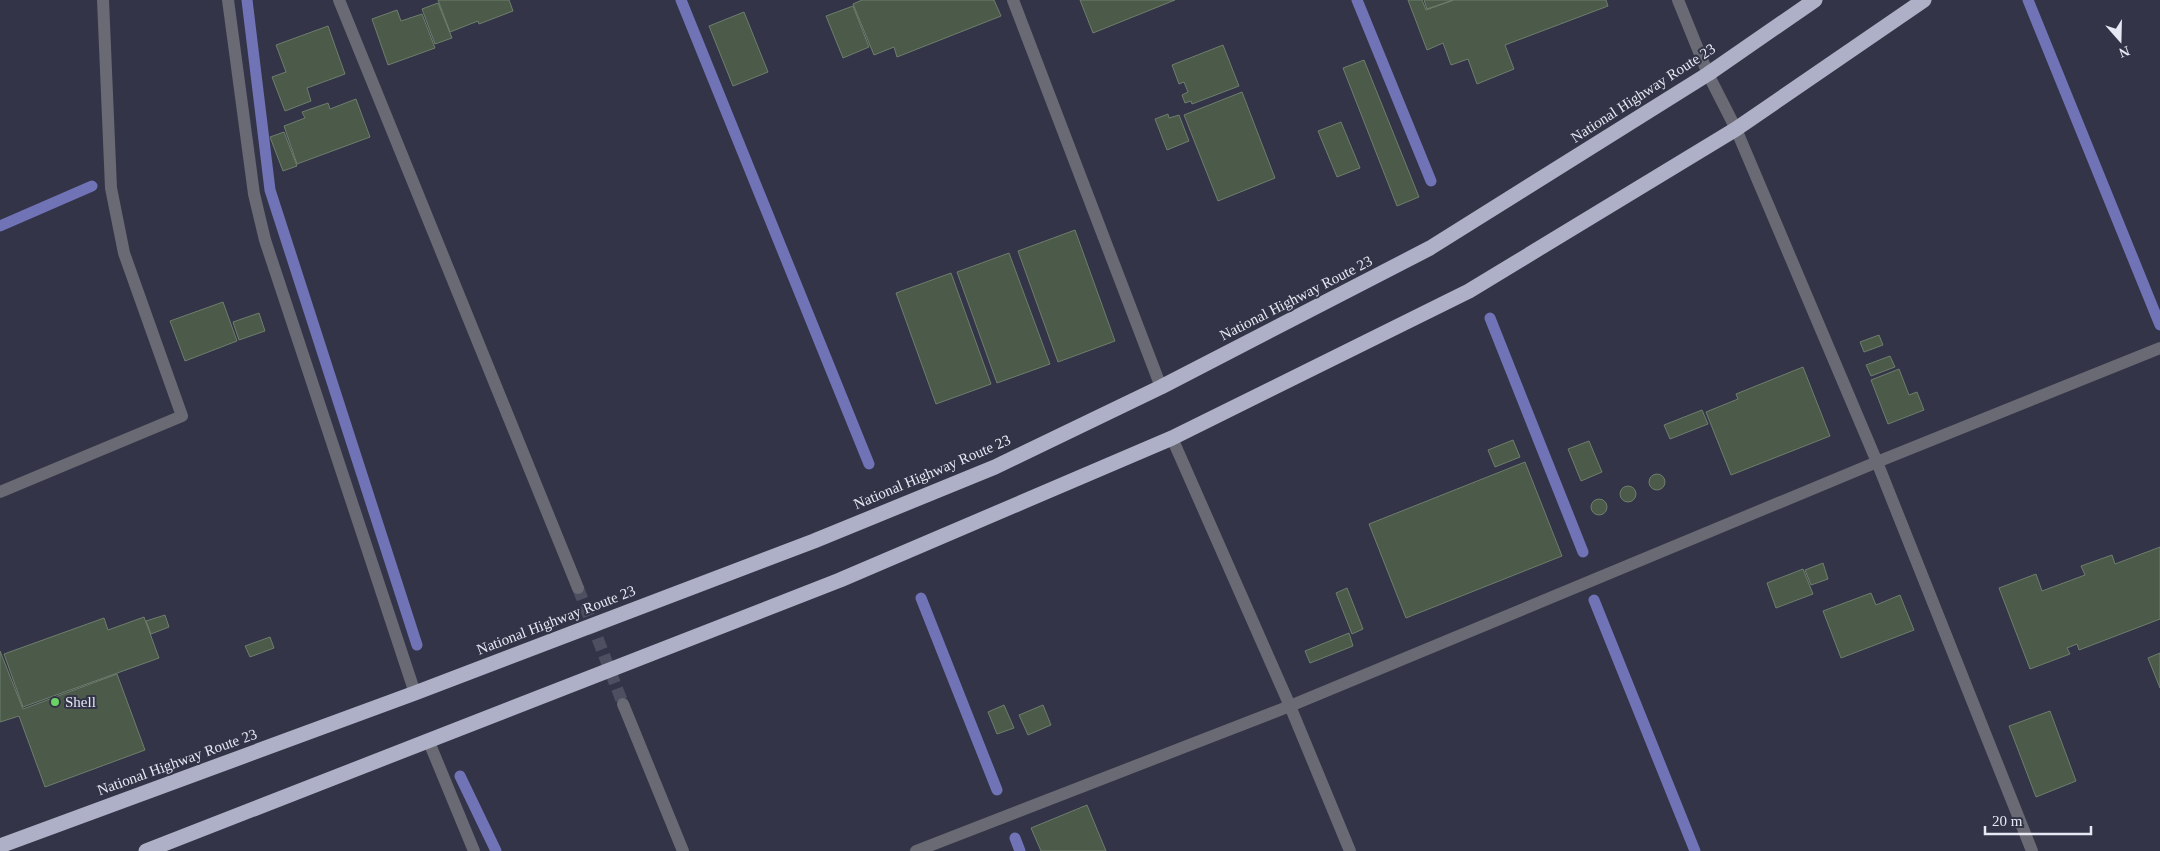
<svg xmlns="http://www.w3.org/2000/svg" width="2160" height="851" font-family="Georgia,serif">
<style>
.lines{fill:none;stroke-linecap:round;stroke-linejoin:round}
.stream{stroke:#7173b7;stroke-width:11}
.building{fill:#4b5a49;stroke:#6e7e6c}
.street-tunnel{stroke:#4e4f61;stroke-width:12;stroke-dasharray:12 6;stroke-linecap:butt}
.street{stroke:#696a73;stroke-width:12}
.highway{stroke:#aeb0c7;stroke-width:15}
.poi-dot{fill:#6ad363;stroke:#333447;stroke-width:2}
.labels{text-anchor:middle;dominant-baseline:central;stroke-width:4;stroke-linejoin:round;paint-order:stroke}
.street-label{font-size:15px;fill:#e6e8f4;stroke:#333447}
.poi-label{font-size:15px;fill:#e6e8f4;stroke:#333447;text-anchor:start}
</style>
<rect width="100%" height="100%" fill="#333447"/>
<g class="lines">
<path class="stream" d="M 247,0 L 270,190 L 417,645
M 681,0 L 869,464
M 1357,0 L 1431,181
M 2028,0 L 2160,325
M 0,226 L 92,186
M 1490,318 L 1583,552
M 921,598 L 997,790
M 1594,600 L 1695,851
M 460,776 L 496,851
M 1015,838 L 1020,851"/>
</g>
<path class="building" d="M 438,0 L 509,0 L 513,11 L 479,24 L 478,21 L 450,32 Z
M 862,0 L 994,0 L 1001,16 L 897,57 L 894,47 L 874,55 L 853,4 Z
M 1080,0 L 1175,0 L 1093,33 Z
M 1408,0 L 1422,0 L 1426,10 L 1454,0 L 1606,0 L 1608,6 L 1505,45 L 1514,69 L 1477,84 L 1468,59 L 1451,65 L 1443,43 L 1427,50 Z
M 1424,0 L 1453,0 L 1427,9 Z
M 438,3 L 452,38 L 435,44 L 422,9 Z
M 853,6 L 869,47 L 843,58 L 826,16 Z
M 397,10 L 401,21 L 422,14 L 435,48 L 388,65 L 372,19 Z
M 744,12 L 768,72 L 733,86 L 709,26 Z
M 328,26 L 345,74 L 307,88 L 311,101 L 285,111 L 272,77 L 286,72 L 276,45 Z
M 1223,45 L 1239,86 L 1192,104 L 1191,101 L 1185,103 L 1182,95 L 1188,92 L 1184,82 L 1179,84 L 1172,65 Z
M 1364,60 L 1419,197 L 1397,206 L 1343,68 Z
M 1242,92 L 1275,178 L 1218,201 L 1184,115 Z
M 356,99 L 370,137 L 297,164 L 284,126 L 305,118 L 302,112 L 328,103 L 330,109 Z
M 1168,114 L 1169,118 L 1179,115 L 1189,141 L 1167,150 L 1155,119 Z
M 1341,122 L 1360,168 L 1337,177 L 1318,131 Z
M 284,132 L 297,166 L 283,171 L 270,137 Z
M 1075,230 L 1115,341 L 1058,362 L 1018,251 Z
M 1009,253 L 1050,364 L 997,383 L 957,272 Z
M 951,273 L 991,384 L 936,404 L 896,293 Z
M 223,302 L 237,341 L 185,361 L 170,321 Z
M 259,313 L 265,331 L 239,340 L 233,322 Z
M 1879,335 L 1883,345 L 1864,352 L 1860,342 Z
M 1890,356 L 1895,367 L 1871,376 L 1866,365 Z
M 1803,367 L 1830,436 L 1731,475 L 1706,412 L 1738,399 L 1736,394 Z
M 1899,369 L 1909,395 L 1917,392 L 1924,410 L 1888,424 L 1871,380 Z
M 1702,410 L 1708,424 L 1670,439 L 1664,425 Z
M 1513,440 L 1520,457 L 1495,467 L 1488,450 Z
M 1589,441 L 1602,472 L 1581,481 L 1568,449 Z
M 1525,462 L 1562,556 L 1406,618 L 1369,524 Z
M1649 482a8 8 0 1 1 16 0a8 8 0 1 1-16 0Z
M1620 494a8 8 0 1 1 16 0a8 8 0 1 1-16 0Z
M1591 507a8 8 0 1 1 16 0a8 8 0 1 1-16 0Z
M 2160,547 L 2160,619 L 2079,650 L 2077,644 L 2067,648 L 2070,654 L 2030,669 L 1999,588 L 2036,574 L 2042,591 L 2085,575 L 2081,566 L 2112,555 L 2115,564 Z
M 1823,563 L 1828,579 L 1811,585 L 1805,570 Z
M 1803,569 L 1813,594 L 1776,608 L 1767,583 Z
M 1347,588 L 1363,629 L 1352,634 L 1336,593 Z
M 1871,593 L 1876,605 L 1900,595 L 1914,630 L 1841,658 L 1823,611 Z
M 165,615 L 169,627 L 151,634 L 146,621 Z
M 144,617 L 159,658 L 23,707 L 4,654 L 104,618 L 108,630 Z
M 1349,633 L 1353,646 L 1310,663 L 1305,651 Z
M 270,637 L 274,648 L 250,657 L 245,646 Z
M 0,651 L 23,709 L 117,674 L 145,750 L 45,787 L 19,716 L 0,722 Z
M 2160,653 L 2160,688 L 2148,658 Z
M 1004,705 L 1014,728 L 997,734 L 988,712 Z
M 1043,705 L 1051,725 L 1028,735 L 1019,715 Z
M 2050,711 L 2076,781 L 2036,797 L 2009,726 Z
M 1087,805 L 1106,851 L 1041,851 L 1031,828 Z"/>
<g class="lines">
<path class="street-tunnel" d="M 578,588 L 623,704"/>
<path class="street" d="M 228,0 L 254,194 L 265,240 L 415,693
M 339,0 L 578,588
M 1013,0 L 1161,387
M 1678,0 L 1708,74 L 1736,129 L 1877,462 L 2032,851
M 1172,438 L 1290,706 L 1350,851
M 0,492 L 182,416 L 124,253 L 111,188 L 103,0
M 623,704 L 683,851
M 429,742 L 474,851
M 916,851 L 1290,706 L 1877,462 L 2160,348"/>
<path class="highway" d="M 0,846 L 415,693 L 814,541 L 995,467 L 1161,387 L 1430,248 L 1708,74 L 1815,0
M 146,851 L 840,580 L 1172,438 L 1469,291 L 1736,129 L 1924,0"/>
</g>
<circle class="poi-dot" cx="55" cy="702" r="5"/>
<g class="labels">
<g class="street-label">
<text transform="translate(1643 93) rotate(-33)">National Highway Route 23</text>
<text transform="translate(1296 298) rotate(-27)">National Highway Route 23</text>
<text transform="translate(932 472) rotate(-23)">National Highway Route 23</text>
<text transform="translate(556 620) rotate(-21)">National Highway Route 23</text>
<text transform="translate(177 762) rotate(-20)">National Highway Route 23</text>
</g>
<g class="poi-label">
<text x="65" y="702">Shell</text>
</g>
</g>
<g transform="translate(2120 40) rotate(160)" stroke="#333447" stroke-width="4" paint-order="stroke">
<path d="M0-4L9 19L0 12L-9 19Z" fill="#e6e8f4"/>
<text y="-8" font-size="14" font-weight="bold" text-anchor="middle" fill="#e6e8f4">N</text>
</g>
<path d="M1985 826v8h106v-8" fill="none" stroke="#e6e8f4" stroke-width="2.5"/>
<text x="1992" y="826" font-size="15" fill="#e6e8f4" stroke="#333447" stroke-width="4" paint-order="stroke">20 m</text>
</svg>
